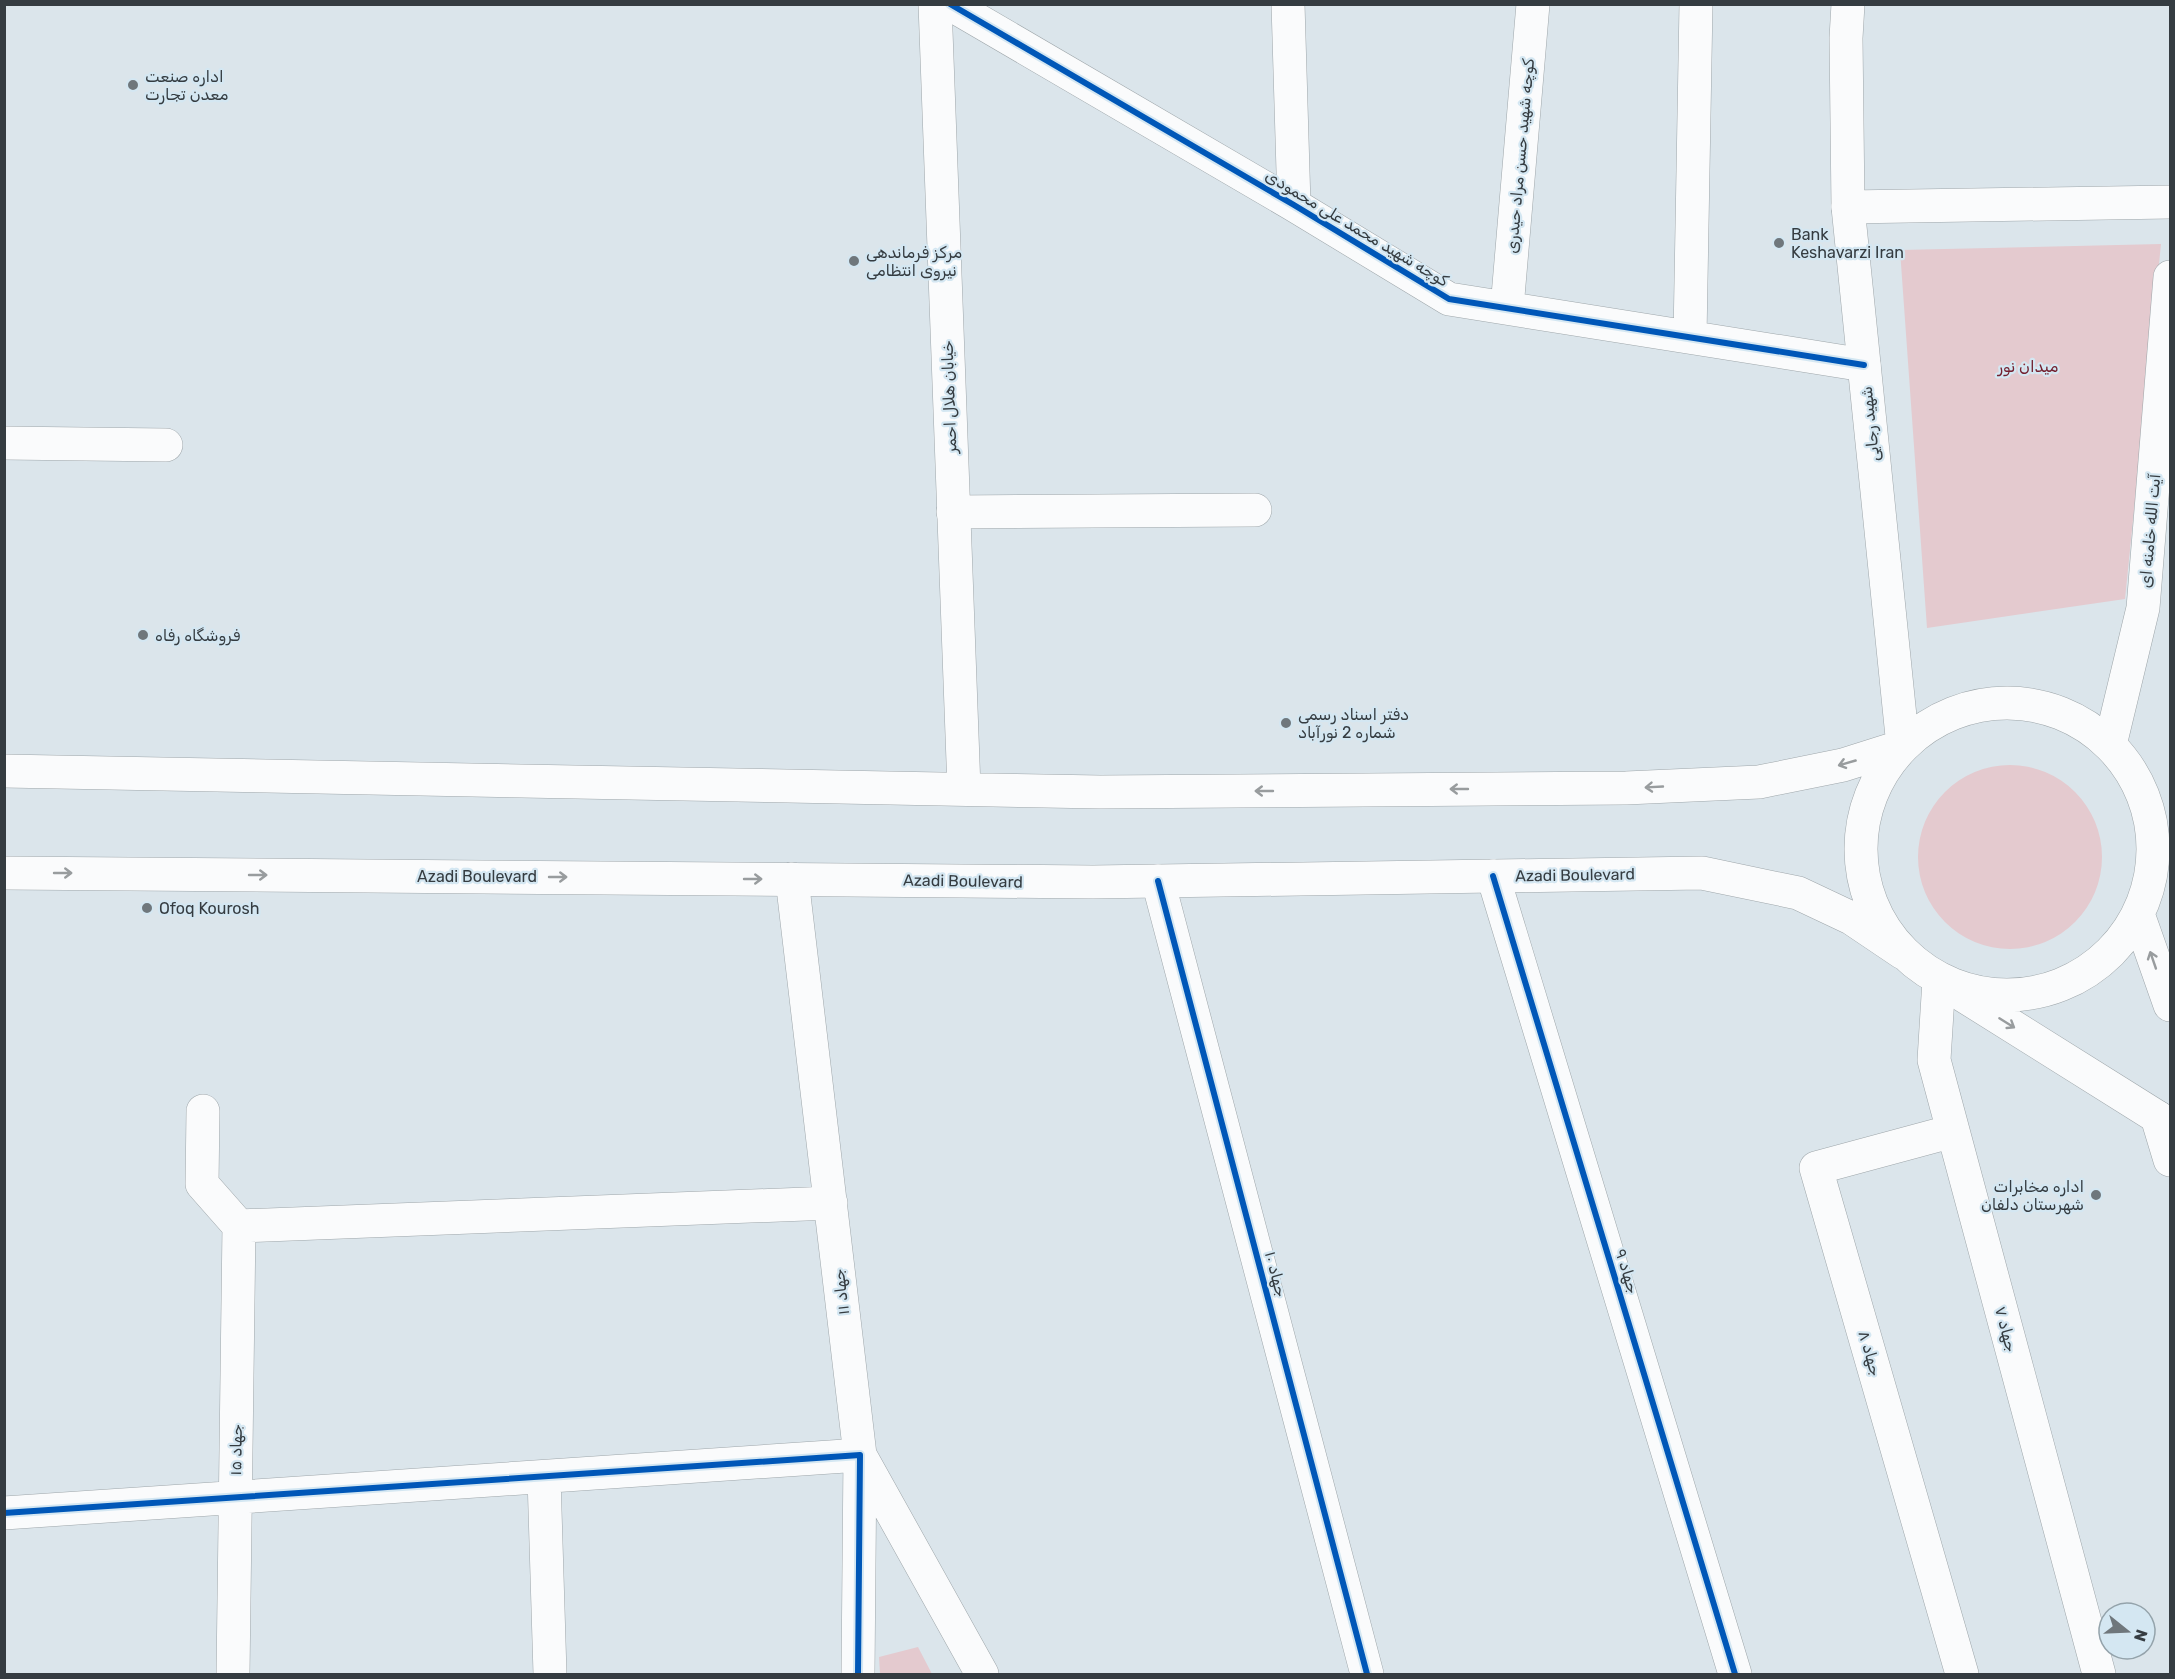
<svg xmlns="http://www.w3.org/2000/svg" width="2175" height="1679" font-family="Rubik,'Noto Naskh Arabic',sans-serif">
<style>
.green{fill:#e4cacf}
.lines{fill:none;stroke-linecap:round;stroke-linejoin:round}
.street-casing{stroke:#9ea6aa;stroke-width:34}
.secondary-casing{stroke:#9ea6aa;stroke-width:34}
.street{stroke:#fafbfc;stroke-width:33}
.secondary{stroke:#fafbfc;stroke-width:33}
.cycleway-casing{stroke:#d4e7f2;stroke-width:10}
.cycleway{stroke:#0057b8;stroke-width:6}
.oneway{stroke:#989c9e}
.poi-dot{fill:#6f777c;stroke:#d4e7f2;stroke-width:2}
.labels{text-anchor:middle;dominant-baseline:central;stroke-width:4.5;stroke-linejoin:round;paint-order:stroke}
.poi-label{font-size:16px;fill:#353c41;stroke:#d4e7f2;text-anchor:start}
.street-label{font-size:16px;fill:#353c41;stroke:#d4e7f2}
.park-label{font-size:16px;fill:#732130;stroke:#d4e7f2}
</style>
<rect width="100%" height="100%" fill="#dbe5eb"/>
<path class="green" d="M 2161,244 L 2125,599 L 1927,628 L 1900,250 Z
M1918 857a92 92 0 1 1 184 0a92 92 0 1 1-184 0Z
M 918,1647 L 932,1674 L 880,1674 L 879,1657 Z"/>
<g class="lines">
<g class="street-casing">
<path id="street" d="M 950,4 L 1294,205 L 1449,299 L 1864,365
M 1288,4 L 1294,205
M 1848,4 L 1846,38 L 1848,207
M 1507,308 L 1533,4
M 1690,337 L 1696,4
M 4,443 L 166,445
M 953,512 L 1255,510
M 1493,876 L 1735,1674
M 792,879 L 860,1455 L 982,1674
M 1158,881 L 1367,1674
M 1939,980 L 1934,1060 L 2099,1674
M 203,1111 L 202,1184 L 239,1226
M 2157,1117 L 2170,1160
M 1953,1131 L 1816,1168 L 1962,1674
M 239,1226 L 831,1203
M 544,1477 L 550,1674
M 4,1513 L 860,1455 L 858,1674
M 233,1674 L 239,1226"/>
</g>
<g class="secondary-casing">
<path id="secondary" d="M 935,4 L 964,789
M1861 849a146 146 0 1 1 292 0a146 146 0 1 1-292 0Z
M 2110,745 L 2143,608 L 2170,277
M 4,771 L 1100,792 L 1626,788 L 1759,782 L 1843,765 L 1903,746 L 1848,207 L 2170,202
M 4,873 L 1093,882 L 1702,873 L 1798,893 L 1851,918 L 1903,953
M 2138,914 L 2170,1005
M 1961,994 L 2170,1125"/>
</g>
<use href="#street" class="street"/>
<use href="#secondary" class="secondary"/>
<g class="cycleway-casing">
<path id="cycleway" d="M 950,4 L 1294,205 L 1449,299 L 1864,365
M 1493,876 L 1735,1674
M 1158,881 L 1367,1674
M 4,1513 L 860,1455 L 858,1674"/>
</g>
<use href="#cycleway" class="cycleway"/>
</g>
<defs><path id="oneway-shaft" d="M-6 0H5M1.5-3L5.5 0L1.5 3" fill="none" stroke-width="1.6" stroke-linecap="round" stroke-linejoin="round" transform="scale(1.5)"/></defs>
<g class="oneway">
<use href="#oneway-shaft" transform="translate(1847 763) rotate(164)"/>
<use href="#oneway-shaft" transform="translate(1654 787) rotate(177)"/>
<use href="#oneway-shaft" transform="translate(1459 789) rotate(180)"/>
<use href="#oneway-shaft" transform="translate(1264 791) rotate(180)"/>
<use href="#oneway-shaft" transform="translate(63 873)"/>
<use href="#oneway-shaft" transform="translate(258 875)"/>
<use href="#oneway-shaft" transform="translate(558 877)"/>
<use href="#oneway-shaft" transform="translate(753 879)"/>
<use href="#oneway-shaft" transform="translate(2153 960) rotate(-109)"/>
<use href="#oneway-shaft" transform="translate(2007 1023) rotate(32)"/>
</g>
<g class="poi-dot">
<circle cx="133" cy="85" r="6"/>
<circle cx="1779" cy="243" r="6"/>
<circle cx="854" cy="261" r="6"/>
<circle cx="143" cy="635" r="6"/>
<circle cx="1286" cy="723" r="6"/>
<circle cx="147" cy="908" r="6"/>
<circle cx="2096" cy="1195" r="6"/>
</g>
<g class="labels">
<g class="poi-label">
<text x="145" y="76">اداره صنعت<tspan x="145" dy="18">معدن تجارت</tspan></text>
<text x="1791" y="234">Bank<tspan x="1791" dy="18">Keshavarzi Iran</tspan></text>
<text x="866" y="252">مرکز فرماندهی<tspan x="866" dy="18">نیروی انتظامی</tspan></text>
<text x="155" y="635">فروشگاه رفاه</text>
<text x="1298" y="714">دفتر اسناد رسمی<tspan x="1298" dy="18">شماره 2 نورآباد</tspan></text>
<text x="159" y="908">Ofoq Kourosh</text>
<text x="2084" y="1186" text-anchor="end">اداره مخابرات<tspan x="2084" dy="18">شهرستان دلفان</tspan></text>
</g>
<g class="street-label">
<text transform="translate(1520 156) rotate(-85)">کوچه شهید حسن مراد حیدری</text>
<text transform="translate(1357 228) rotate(31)">کوچه شهید محمد علی محمودی</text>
<text transform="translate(949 397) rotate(-92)">خیابان هلال احمر</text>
<text transform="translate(1870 424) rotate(-96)">شهید رجایی</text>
<text transform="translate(2150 531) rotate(-85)">آیت الله خامنه ای</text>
<text transform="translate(1575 875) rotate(-1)">Azadi Boulevard</text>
<text x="477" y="876">Azadi Boulevard</text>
<text transform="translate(963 881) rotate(1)">Azadi Boulevard</text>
<text transform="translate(1627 1271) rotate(73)">جهاد ۹</text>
<text transform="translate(1276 1274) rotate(75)">جهاد ۱۰</text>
<text transform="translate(841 1292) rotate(-97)">جهاد ۱۱</text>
<text transform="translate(2006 1329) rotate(75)">جهاد ۷</text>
<text transform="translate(1870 1353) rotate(74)">جهاد ۸</text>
<text transform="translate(236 1450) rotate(-89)">جهاد ۱۵</text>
</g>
<g class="park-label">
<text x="2028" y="366">میدان نور</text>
</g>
</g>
<rect width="2175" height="1679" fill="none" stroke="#353c41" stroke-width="12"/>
<g transform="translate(2127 1631) rotate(108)"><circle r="28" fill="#d4e7f2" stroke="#94a3ab" stroke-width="1.5"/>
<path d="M0-4.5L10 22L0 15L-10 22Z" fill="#6f777c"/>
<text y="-9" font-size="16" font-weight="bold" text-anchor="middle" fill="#353c41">N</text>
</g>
</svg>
